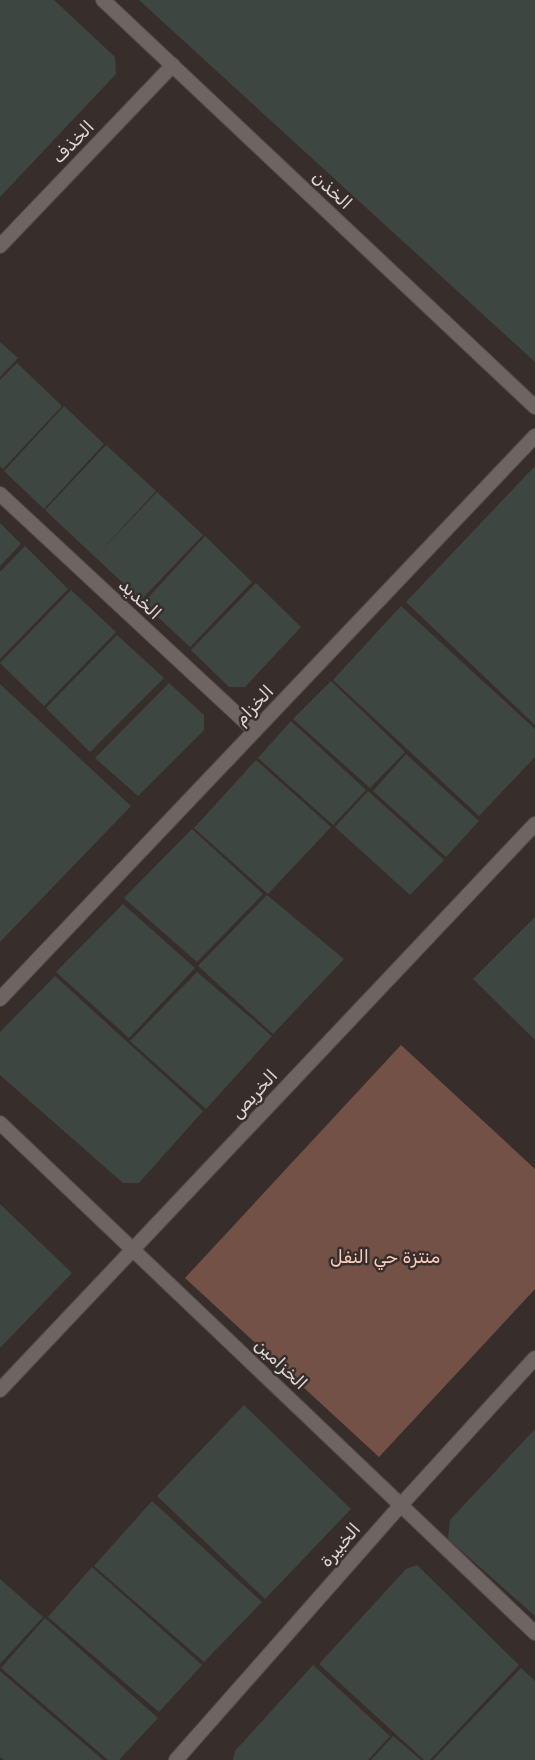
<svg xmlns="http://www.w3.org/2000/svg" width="535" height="1760" font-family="Rubik,Cairo,sans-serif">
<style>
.green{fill:#745147}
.building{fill:#3e4641}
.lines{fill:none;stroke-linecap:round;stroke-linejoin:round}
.minor-casing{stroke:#534b49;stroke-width:16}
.minor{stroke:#6e6461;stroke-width:14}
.labels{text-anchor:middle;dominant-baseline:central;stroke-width:5;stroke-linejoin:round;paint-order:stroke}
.street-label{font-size:18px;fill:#dbd5d3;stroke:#372e2c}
.park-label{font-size:18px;fill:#facbbe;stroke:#372e2c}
</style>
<rect width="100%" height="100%" fill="#372e2c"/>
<path class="green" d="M 401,1045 L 535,1169 L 535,1289 L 379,1457 L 185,1278 Z"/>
<path class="building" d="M 0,0 L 54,0 L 115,57 L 116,74 L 0,197 Z
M 139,0 L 535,0 L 535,362 Z
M 0,342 L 18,358 L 0,377 Z
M 17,363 L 62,406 L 3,469 L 0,466 L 0,380 Z
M 64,406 L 104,444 L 44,509 L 4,471 Z
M 106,445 L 156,491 L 98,554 L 157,492 L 203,535 L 141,600 L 45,510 Z
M 535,466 L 535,725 L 406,602 Z
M 0,523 L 21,544 L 0,566 Z
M 205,536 L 252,582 L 190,647 L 143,603 Z
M 25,546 L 68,589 L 0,659 L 0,572 Z
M 256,583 L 301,627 L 245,687 L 229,687 L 191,650 Z
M 71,590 L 116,632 L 44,706 L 0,663 Z
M 401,606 L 535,729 L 535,757 L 479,816 L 333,680 Z
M 117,635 L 164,678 L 90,752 L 46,708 Z
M 331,681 L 405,752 L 370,788 L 293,719 Z
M 169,683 L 204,715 L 204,730 L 138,796 L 95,758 Z
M 0,684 L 131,806 L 0,942 Z
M 291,721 L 366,790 L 333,825 L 258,758 Z
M 406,754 L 479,821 L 446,857 L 373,791 Z
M 256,760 L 331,827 L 268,894 L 194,828 Z
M 368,791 L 444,860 L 410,895 L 335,827 Z
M 192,829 L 263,894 L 197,962 L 124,898 Z
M 267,895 L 344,959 L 273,1034 L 198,966 Z
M 123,904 L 195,968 L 129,1038 L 56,972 Z
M 535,917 L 535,1040 L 473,979 Z
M 197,972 L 272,1036 L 206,1109 L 130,1041 Z
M 55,976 L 203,1111 L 139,1183 L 123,1183 L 0,1075 L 0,1032 Z
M 0,1204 L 72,1273 L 0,1348 Z
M 244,1405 L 351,1509 L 265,1599 L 157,1496 Z
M 535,1429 L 535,1616 L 448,1539 L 450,1520 Z
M 152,1501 L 262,1602 L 204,1662 L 94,1566 Z
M 417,1565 L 519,1665 L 430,1760 L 424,1760 L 319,1664 L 406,1569 Z
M 92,1567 L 202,1665 L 159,1712 L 48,1617 Z
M 0,1579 L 43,1617 L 0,1664 Z
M 45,1618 L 158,1718 L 119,1760 L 108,1760 L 1,1668 Z
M 313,1665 L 390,1736 L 368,1760 L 233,1760 L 235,1751 Z
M 521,1668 L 535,1681 L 535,1760 L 433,1760 Z
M 0,1671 L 103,1760 L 4,1760 L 0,1757 Z
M 393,1736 L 421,1760 L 371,1760 Z"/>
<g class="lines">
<g class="minor-casing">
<path id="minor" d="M 103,0 L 535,407
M 0,246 L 173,65
M 0,494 L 255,731
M 0,999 L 535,436
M 0,1123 L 535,1633
M 0,1390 L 535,824
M 176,1760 L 400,1506 L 535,1358"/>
</g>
<use href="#minor" class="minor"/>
</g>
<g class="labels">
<g class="street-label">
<text transform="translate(73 142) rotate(-46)">الخذف</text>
<text transform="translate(332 190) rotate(43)">الخذن</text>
<text transform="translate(140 599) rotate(43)">الخديد</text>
<text transform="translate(254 705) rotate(-46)">الخزام</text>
<text transform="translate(254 1094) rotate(-47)">الخريص</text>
<text transform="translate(281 1364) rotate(44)">الخزامين</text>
<text transform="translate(340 1545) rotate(-49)">الخبيرة</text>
</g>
<g class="park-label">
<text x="385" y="1257">منتزة حي النفل</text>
</g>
</g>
</svg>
